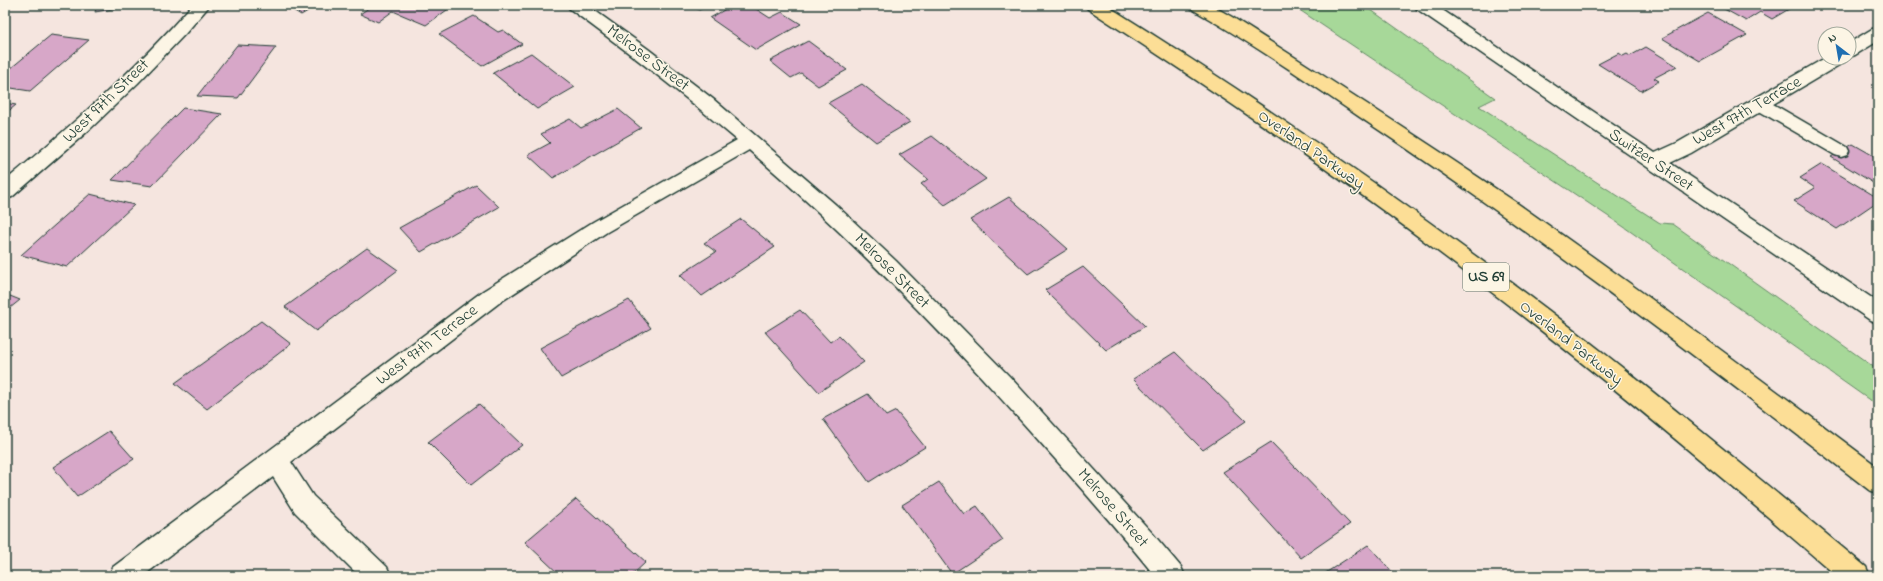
<svg xmlns="http://www.w3.org/2000/svg" width="1883" height="581" font-family="'Indie Flower',sans-serif">
<style>
.green{fill:#a7d899;stroke:#638a66}
.building{fill:#d7a7c8;stroke:#1f3d34}
.lines{fill:none;stroke-linecap:round;stroke-linejoin:round}
.service-casing{stroke:#1f3d34;stroke-width:3}
.minor-casing{stroke:#1f3d34;stroke-width:3}
.motorway-casing{stroke:#1f3d34;stroke-width:3}
.service{fill:#fcf5e5;fill-rule:evenodd}
.minor{fill:#fcf5e5;fill-rule:evenodd}
.motorway{fill:#fcde96;fill-rule:evenodd}
.labels{text-anchor:middle;dominant-baseline:central;stroke-width:3;stroke-linejoin:round;paint-order:stroke}
.shield{fill:#fcf5e5;stroke:#617469;stroke-width:1}
.shield-label{font-size:16px;font-weight:bold;fill:#1f3d34}
.street-label{font-size:17px;fill:#1f3d34;stroke:#fcf5e5}
</style>
<rect width="100%" height="100%" fill="#f5e5df"/>
<filter id="ink" filterUnits="userSpaceOnUse"><feTurbulence type="fractalNoise" baseFrequency=".025" numOctaves="2"/><feDisplacementMap in="SourceGraphic" scale="8" xChannelSelector="R" yChannelSelector="G"/><feConvolveMatrix kernelMatrix="1 2 1 2 8 2 1 2 1" color-interpolation-filters="sRGB"/></filter>
<g filter="url(#ink)">
<path class="green" d="M 1292,5 L 1364,5 L 1495,98 L 1479,106 L 1660,223 L 1673,224 L 1878,370 L 1878,406 L 1624,227 Z"/>
<path class="building" d="M 97,5 L 124,5 L 124,7 L 95,12 Z
M 285,5 L 318,5 L 301,15 Z
M 373,5 L 454,5 L 426,25 L 393,11 L 378,22 L 360,14 Z
M 692,5 L 710,5 L 699,10 Z
M 733,5 L 750,5 L 770,18 L 782,12 L 801,24 L 756,50 L 710,18 Z
M 1717,5 L 1791,5 L 1794,6 L 1772,19 L 1760,12 L 1746,21 Z
M 1708,13 L 1747,35 L 1700,61 L 1662,38 Z
M 474,16 L 498,32 L 503,30 L 522,44 L 482,66 L 439,34 Z
M 51,35 L 89,40 L 30,91 L 5,87 L 5,73 Z
M 808,41 L 847,70 L 818,86 L 801,73 L 791,78 L 770,61 Z
M 237,45 L 276,47 L 238,98 L 197,96 Z
M 1646,47 L 1677,66 L 1654,78 L 1659,81 L 1641,91 L 1598,64 L 1619,53 L 1623,56 L 1627,54 L 1630,56 Z
M 531,53 L 575,87 L 537,109 L 493,73 Z
M 862,84 L 910,122 L 876,142 L 828,103 Z
M 5,103 L 16,105 L 5,114 Z
M 183,108 L 222,114 L 152,186 L 112,180 Z
M 618,109 L 641,128 L 553,178 L 528,155 L 550,143 L 541,134 L 570,119 L 581,128 Z
M 932,136 L 986,179 L 945,205 L 921,184 L 928,179 L 899,155 Z
M 1853,144 L 1874,156 L 1878,154 L 1878,186 L 1831,157 Z
M 1822,164 L 1878,198 L 1878,201 L 1837,229 L 1794,201 L 1815,188 L 1800,178 Z
M 476,185 L 499,207 L 421,252 L 399,228 Z
M 90,194 L 134,205 L 67,267 L 21,255 Z
M 1009,197 L 1068,249 L 1028,274 L 970,220 Z
M 741,219 L 775,247 L 702,296 L 680,275 L 716,252 L 704,243 Z
M 367,248 L 398,270 L 316,331 L 285,307 Z
M 1083,267 L 1145,326 L 1106,350 L 1045,290 Z
M 5,294 L 20,300 L 5,312 Z
M 629,300 L 651,328 L 561,378 L 540,348 Z
M 800,310 L 830,342 L 839,336 L 864,362 L 819,392 L 765,332 Z
M 261,321 L 291,344 L 207,409 L 175,383 Z
M 1175,352 L 1246,421 L 1203,450 L 1133,379 Z
M 868,394 L 886,416 L 896,411 L 925,447 L 869,482 L 823,419 Z
M 479,404 L 522,445 L 471,485 L 428,442 Z
M 109,431 L 134,459 L 77,497 L 53,467 Z
M 1271,442 L 1350,524 L 1301,558 L 1223,472 Z
M 939,482 L 964,514 L 977,506 L 1003,540 L 952,574 L 902,505 Z
M 576,499 L 646,562 L 631,576 L 561,576 L 525,542 Z
M 1368,545 L 1396,576 L 1325,576 L 1324,574 Z
M 1030,569 L 1035,576 L 1018,576 Z"/>
<g class="lines">
<g class="service-casing">
<path id="service" d="M 1760,99 L 1766,100 L 1847,147 L 1849,151 L 1847,155 L 1841,157 L 1835,155 L 1754,108 L 1752,104 L 1754,100 Z"/>
</g>
<g class="minor-casing">
<path id="minor" d="M 192,5 L 210,5 L 185,34 L 138,83 L 89,130 L 12,197 L 5,199 L 5,181 C 71,126 135,70 192,5 Z
M 567,5 L 587,5 L 648,49 L 713,99 L 836,205 L 896,261 L 1010,377 L 1153,534 L 1181,567 L 1185,576 L 1155,576 C 1113,524 1068,473 1023,423 C 937,327 847,234 749,150 L 607,232 L 499,303 L 291,462 L 313,496 L 387,567 L 391,576 L 359,576 L 295,512 L 273,477 L 143,576 L 109,576 L 113,567 L 483,291 L 593,222 L 737,140 C 683,94 627,51 570,9 Z
M 1414,5 L 1435,5 L 1655,153 L 1677,143 L 1825,58 L 1847,58 L 1844,62 L 1691,153 L 1670,163 L 1878,302 L 1878,323 L 1870,320 L 1417,9 Z
M 1878,28 L 1878,41 L 1855,55 L 1849,57 L 1849,43 L 1872,29 Z"/>
</g>
<g class="motorway-casing">
<path id="motorway" d="M 1085,5 L 1106,5 C 1258,100 1405,202 1548,310 C 1657,393 1761,480 1866,567 L 1870,576 L 1837,576 C 1714,470 1590,366 1460,268 C 1340,176 1215,91 1088,9 Z
M 1189,5 L 1211,5 L 1232,17 C 1327,78 1421,138 1514,201 C 1637,287 1758,377 1878,467 L 1878,493 L 1869,490 C 1705,363 1540,237 1367,122 C 1310,83 1252,43 1192,9 Z"/>
</g>
<use href="#service" class="service"/>
<use href="#minor" class="minor"/>
<use href="#motorway" class="motorway"/>
</g>
</g>
<g class="labels">
<rect class="shield" x="1463" y="263" width="46" height="28" rx="3"/>
<g class="shield-label">
<text x="1486" y="277">US 69</text>
</g>
<g class="street-label">
<text transform="translate(648 58) rotate(37)">Melrose Street</text>
<text transform="translate(106 101) rotate(-44)">West 97th Street</text>
<text transform="translate(1747 111) rotate(-30)">West 97th Terrace</text>
<text transform="translate(1311 150) rotate(35)">Overland Parkway</text>
<text transform="translate(1651 160) rotate(34)">Switzer Street</text>
<text transform="translate(892 271) rotate(45)">Melrose Street</text>
<text transform="translate(1571 343) rotate(38)">Overland Parkway</text>
<text transform="translate(427 345) rotate(-37)">West 97th Terrace</text>
<text transform="translate(1113 508) rotate(49)">Melrose Street</text>
</g>
</g>
<rect width="1883" height="581" fill="none" stroke="#fcf5e5" stroke-width="20"/>
<rect x="10" y="10" width="1863" height="561" fill="none" stroke="#1f3d34" stroke-width="1.5" filter="url(#ink)"/>
<g transform="translate(1837 46) rotate(329)"><circle r="19" fill="#fcf5e5" stroke="#a4ab9e"/>
<path d="M0-3L7 15L0 10L-7 15Z" fill="#1f6fb2"/>
<text y="-6" font-size="11" font-weight="bold" text-anchor="middle" fill="#1f3d34">N</text>
</g>
</svg>
